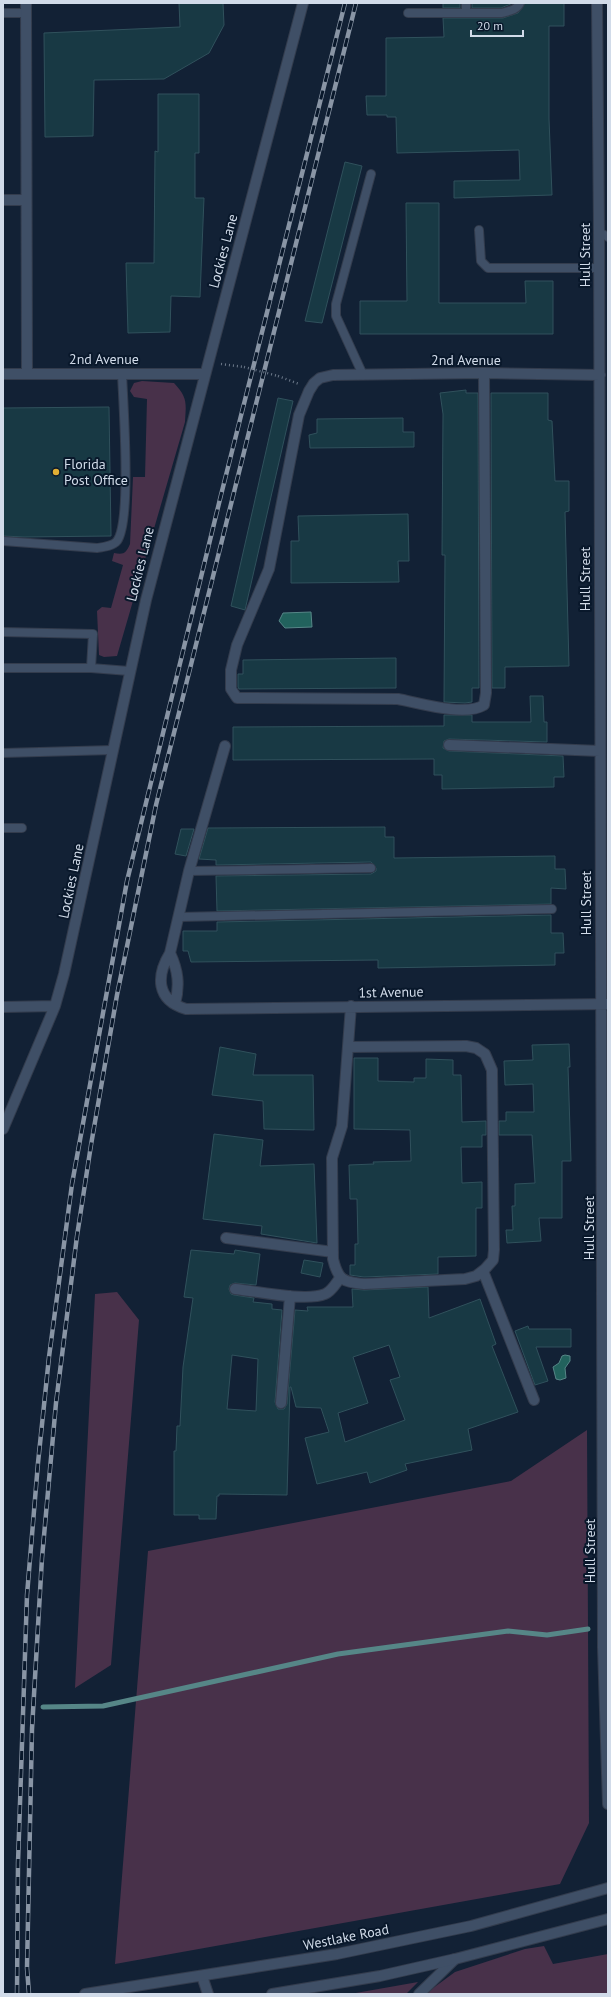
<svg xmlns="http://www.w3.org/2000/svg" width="611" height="1997" font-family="'PT Sans',sans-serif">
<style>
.green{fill:#48314a}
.water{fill:#22625d;stroke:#568687}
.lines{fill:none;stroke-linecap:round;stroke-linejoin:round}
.stream{stroke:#568687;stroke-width:5}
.building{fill:#183944;stroke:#30515c;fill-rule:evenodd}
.service-casing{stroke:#333c4d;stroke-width:10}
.minor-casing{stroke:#333c4d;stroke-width:12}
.secondary-casing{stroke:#333c4d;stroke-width:12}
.path{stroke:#6c798a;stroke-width:2.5;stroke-dasharray:1 3;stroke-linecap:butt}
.service{stroke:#3f4f66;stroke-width:8}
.minor{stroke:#3f4f66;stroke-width:10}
.secondary{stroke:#3f4f66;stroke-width:10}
.rail-casing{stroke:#8995a5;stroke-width:4.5}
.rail{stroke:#09182b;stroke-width:3;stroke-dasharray:9;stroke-linecap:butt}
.path-bridge{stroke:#6c798a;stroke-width:2.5;stroke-dasharray:1 3;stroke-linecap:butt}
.poi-dot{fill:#e1af34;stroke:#09182b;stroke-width:1.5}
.labels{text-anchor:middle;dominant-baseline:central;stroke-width:4;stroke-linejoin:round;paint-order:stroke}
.street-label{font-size:14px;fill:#d1dbe9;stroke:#09182b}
.poi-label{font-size:14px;fill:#d1dbe9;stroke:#09182b;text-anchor:start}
</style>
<rect width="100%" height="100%" fill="#122135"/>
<path class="green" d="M 142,381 L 174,383 C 188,398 186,403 185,422 L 117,656 L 104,657 L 99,655 L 97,611 L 102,607 L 111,608 L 123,565 L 112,561 L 114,553 C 124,555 126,553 130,544 L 133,477 L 145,477 L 147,399 L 134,397 L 130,391 L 134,383 Z
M 117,1292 L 139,1320 L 111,1665 L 75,1688 L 95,1294 Z
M 587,1430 L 589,1823 L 560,1884 L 115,1964 L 148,1551 L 511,1481 Z
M 544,1946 L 553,1964 L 608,1954 L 608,1994 L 425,1994 L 455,1972 L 525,1949 Z
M 418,1982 L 406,1994 L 350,1994 Z"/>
<path class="water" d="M 311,612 L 312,627 L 285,628 L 279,621 L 283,613 Z
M 565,1355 L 570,1356 L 570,1361 L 565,1368 L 566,1378 L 560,1380 L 556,1379 L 553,1367 L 559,1363 L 562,1356 Z"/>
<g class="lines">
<path class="stream" d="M 43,1707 L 103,1706 L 338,1654 L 508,1631 L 547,1635 L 588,1629"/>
</g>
<path class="building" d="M 179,3 L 223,3 L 224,25 L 209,53 L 164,79 L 94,80 L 93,136 L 45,137 L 44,33 L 180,27 Z
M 443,3 L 460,3 L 460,8 L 443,8 Z
M 472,3 L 513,3 L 501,8 L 472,8 Z
M 525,3 L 564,3 L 564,26 L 549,26 L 549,119 L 552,195 L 454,198 L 454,181 L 520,180 L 519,150 L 397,153 L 396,117 L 387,117 L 387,115 L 367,115 L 366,96 L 386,96 L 386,38 L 444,37 L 443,18 L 503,18 L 518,13 Z
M 158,94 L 199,94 L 199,153 L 195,153 L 195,198 L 204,198 L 200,297 L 171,296 L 170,332 L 128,333 L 126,263 L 154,263 L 155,151 L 158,152 Z
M 345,162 L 362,166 L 322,323 L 305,321 Z
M 406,203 L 439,203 L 439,303 L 526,303 L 525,281 L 553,281 L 553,334 L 360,334 L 360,301 L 407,301 Z
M 466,390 L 466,393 L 478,393 L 479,688 L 472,688 L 472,702 L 465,703 L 444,702 L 445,555 L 442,555 L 443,414 L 440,393 Z
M 491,393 L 548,393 L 548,420 L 552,421 L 555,481 L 569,481 L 569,511 L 565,512 L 569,666 L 505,667 L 505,688 L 492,688 Z
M 278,398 L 293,401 L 245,610 L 231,606 Z
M 109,407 L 111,536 L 24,537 L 3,536 L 3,408 Z
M 403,418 L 403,432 L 414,432 L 414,447 L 310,448 L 309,435 L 317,433 L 317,419 Z
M 408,514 L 409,561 L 398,561 L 399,582 L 291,583 L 291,541 L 299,541 L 298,516 Z
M 396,658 L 396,688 L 239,689 L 238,687 L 238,674 L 243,674 L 243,660 Z
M 530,696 L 543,696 L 544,722 L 547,722 L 547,742 L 449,739 L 444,741 L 443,748 L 449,751 L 563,756 L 564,777 L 554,777 L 554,787 L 442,789 L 442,775 L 434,775 L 434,759 L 233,760 L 233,727 L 444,726 L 444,715 L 472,715 L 472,722 L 531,722 Z
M 385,827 L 385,837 L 394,837 L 394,858 L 555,856 L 555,869 L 565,869 L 566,889 L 551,888 L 551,904 L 217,911 L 216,876 L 371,874 L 376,871 L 376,868 L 371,862 L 216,865 L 216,860 L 199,859 L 208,828 Z
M 181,829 L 194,829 L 186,856 L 175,854 Z
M 551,915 L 551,933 L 563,933 L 564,953 L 555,953 L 555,965 L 378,968 L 378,960 L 191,962 L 188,951 L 183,951 L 183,931 L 217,931 L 217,922 Z
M 569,1044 L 570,1067 L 568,1067 L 571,1161 L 562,1161 L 562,1218 L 539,1218 L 541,1241 L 507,1243 L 506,1230 L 513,1230 L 512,1206 L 515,1206 L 515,1184 L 535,1183 L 532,1135 L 499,1135 L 499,1121 L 506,1121 L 506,1112 L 534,1112 L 533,1084 L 505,1085 L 504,1061 L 533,1060 L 532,1045 Z
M 220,1047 L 256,1054 L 253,1075 L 313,1075 L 314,1130 L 264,1129 L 263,1101 L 212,1095 Z
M 354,1058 L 378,1058 L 378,1081 L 414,1082 L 414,1078 L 426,1078 L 426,1059 L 453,1060 L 453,1075 L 461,1075 L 462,1122 L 486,1121 L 486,1135 L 482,1135 L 482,1147 L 461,1147 L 462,1183 L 482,1182 L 482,1208 L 476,1208 L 476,1256 L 438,1257 L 438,1274 L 364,1277 L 350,1275 L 350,1265 L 355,1265 L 355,1244 L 358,1244 L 357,1199 L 350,1199 L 349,1165 L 374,1164 L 373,1162 L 411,1161 L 410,1130 L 354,1129 Z
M 214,1134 L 263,1140 L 260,1166 L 314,1164 L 317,1243 L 261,1234 L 262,1226 L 203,1219 Z
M 191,1250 L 234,1254 L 235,1250 L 260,1254 L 256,1285 L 235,1283 L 230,1285 L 229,1289 L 231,1294 L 234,1295 L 254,1298 L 253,1302 L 272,1304 L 272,1309 L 282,1310 L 275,1402 L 278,1409 L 284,1409 L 287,1404 L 295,1310 L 308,1311 L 307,1307 L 353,1307 L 352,1289 L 364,1290 L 428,1287 L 429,1318 L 480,1299 L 496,1344 L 492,1346 L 518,1412 L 468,1429 L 472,1450 L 405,1464 L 407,1470 L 370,1483 L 367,1472 L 317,1484 L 305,1438 L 329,1432 L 321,1408 L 296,1407 L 291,1387 L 290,1387 L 287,1495 L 219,1494 L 219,1496 L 217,1496 L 216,1519 L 199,1519 L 199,1515 L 174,1515 L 174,1451 L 176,1451 L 177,1426 L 180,1426 L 183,1367 L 193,1298 L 184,1297 ZM 389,1345 L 400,1377 L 390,1380 L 405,1420 L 345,1442 L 338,1413 L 368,1403 L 353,1357 ZM 232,1355 L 258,1359 L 256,1411 L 227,1409 Z
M 304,1260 L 323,1263 L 320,1277 L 301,1273 Z
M 528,1326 L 529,1329 L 571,1329 L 571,1347 L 536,1347 L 548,1381 L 535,1385 L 515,1331 Z"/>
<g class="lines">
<g class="service-casing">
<path id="service" d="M 466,3 L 466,13
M 3,13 L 26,13
M 408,13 L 502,13 C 509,11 517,10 520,3
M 479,230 L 481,261 L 488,268 L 599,268
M 599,232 L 608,237
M 363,375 L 336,316 L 336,304 L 371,174
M 3,541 L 97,548 C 104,547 113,546 117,541 C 132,521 123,402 122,373
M 3,632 L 93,634 L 91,668 L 129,671
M 3,668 L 91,668
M 3,753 L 113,750
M 3,828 L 22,828
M 189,871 L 371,868
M 179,917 L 552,909"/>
</g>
<g class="minor-casing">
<path id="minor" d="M 26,3 L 27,374
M 597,3 L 599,232 L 603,1647 L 608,1804
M 3,200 L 26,200
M 484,373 L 486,693 L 484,705 C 465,717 419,703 398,699 L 237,698 L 231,689 L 231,670 L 237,645 L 269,569 L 299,415 L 309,391 L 314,383 L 320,378 L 333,375 L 484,373 L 600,375
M 3,374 L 205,374
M 449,745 L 600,751
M 225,746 L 189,871 L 170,953 C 156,976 156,1000 186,1009 L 608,1004
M 170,953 C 178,970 180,985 175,1004
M 3,1007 L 55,1006
M 348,1047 L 466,1046 L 476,1048 L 485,1054 L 492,1070 L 494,1250 L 493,1260 L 485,1269 L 476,1276 L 465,1279 L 364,1284 C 343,1282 338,1280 333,1259 L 332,1158 L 342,1126 L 351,1006
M 3,1129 L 55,1006 L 64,974 L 146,600 L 303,3
M 226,1238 L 333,1252
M 483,1271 L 534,1400
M 235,1289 C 256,1291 306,1302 325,1294 C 332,1291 336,1283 340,1278
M 281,1403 L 290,1296
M 202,1976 L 208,1994
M 419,1994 L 455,1959"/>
</g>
<g class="secondary-casing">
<path id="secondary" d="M 85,1994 L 337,1954 L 471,1926 L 608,1888
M 272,1994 L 380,1976 L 455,1959 L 608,1919"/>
</g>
<path class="path" d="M 221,364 L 244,367
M 278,376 L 299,384"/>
<use href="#service" class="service"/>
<use href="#minor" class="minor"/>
<use href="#secondary" class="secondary"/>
<g class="rail-casing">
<path id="rail" d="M 17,1994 L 18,1863 L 27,1595 L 38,1463 L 49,1357 L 72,1184 L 127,881 L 221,495 L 345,3
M 29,1994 L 27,1968 L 32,1729 L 42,1558 L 56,1403 L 77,1236 L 91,1145 L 117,995 L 156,805 L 356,3"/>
</g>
<use href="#rail" class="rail"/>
<path class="path-bridge" d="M 244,367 L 278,376"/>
</g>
<circle class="poi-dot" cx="56" cy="472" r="4"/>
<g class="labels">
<g class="street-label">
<text transform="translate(223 251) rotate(-75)">Lockies Lane</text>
<text transform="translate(585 255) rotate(-90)">Hull Street</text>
<text x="104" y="359">2nd Avenue</text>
<text x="466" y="360">2nd Avenue</text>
<text transform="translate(140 564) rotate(-76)">Lockies Lane</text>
<text transform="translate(585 579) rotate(-90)">Hull Street</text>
<text transform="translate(71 881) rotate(-78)">Lockies Lane</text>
<text transform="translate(586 903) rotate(-90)">Hull Street</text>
<text transform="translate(391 992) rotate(-1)">1st Avenue</text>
<text transform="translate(589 1228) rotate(-90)">Hull Street</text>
<text transform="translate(590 1551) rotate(-90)">Hull Street</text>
<text transform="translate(346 1937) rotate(-11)">Westlake Road</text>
</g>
<g class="poi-label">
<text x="64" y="464">Florida<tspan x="64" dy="16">Post Office</tspan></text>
</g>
</g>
<rect width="611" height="1997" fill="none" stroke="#d1dbe9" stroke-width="8"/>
<path d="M471 30v6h52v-6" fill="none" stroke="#d1dbe9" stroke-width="2"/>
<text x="477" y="30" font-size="12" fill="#d1dbe9" stroke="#09182b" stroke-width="3" paint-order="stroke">20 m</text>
</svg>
